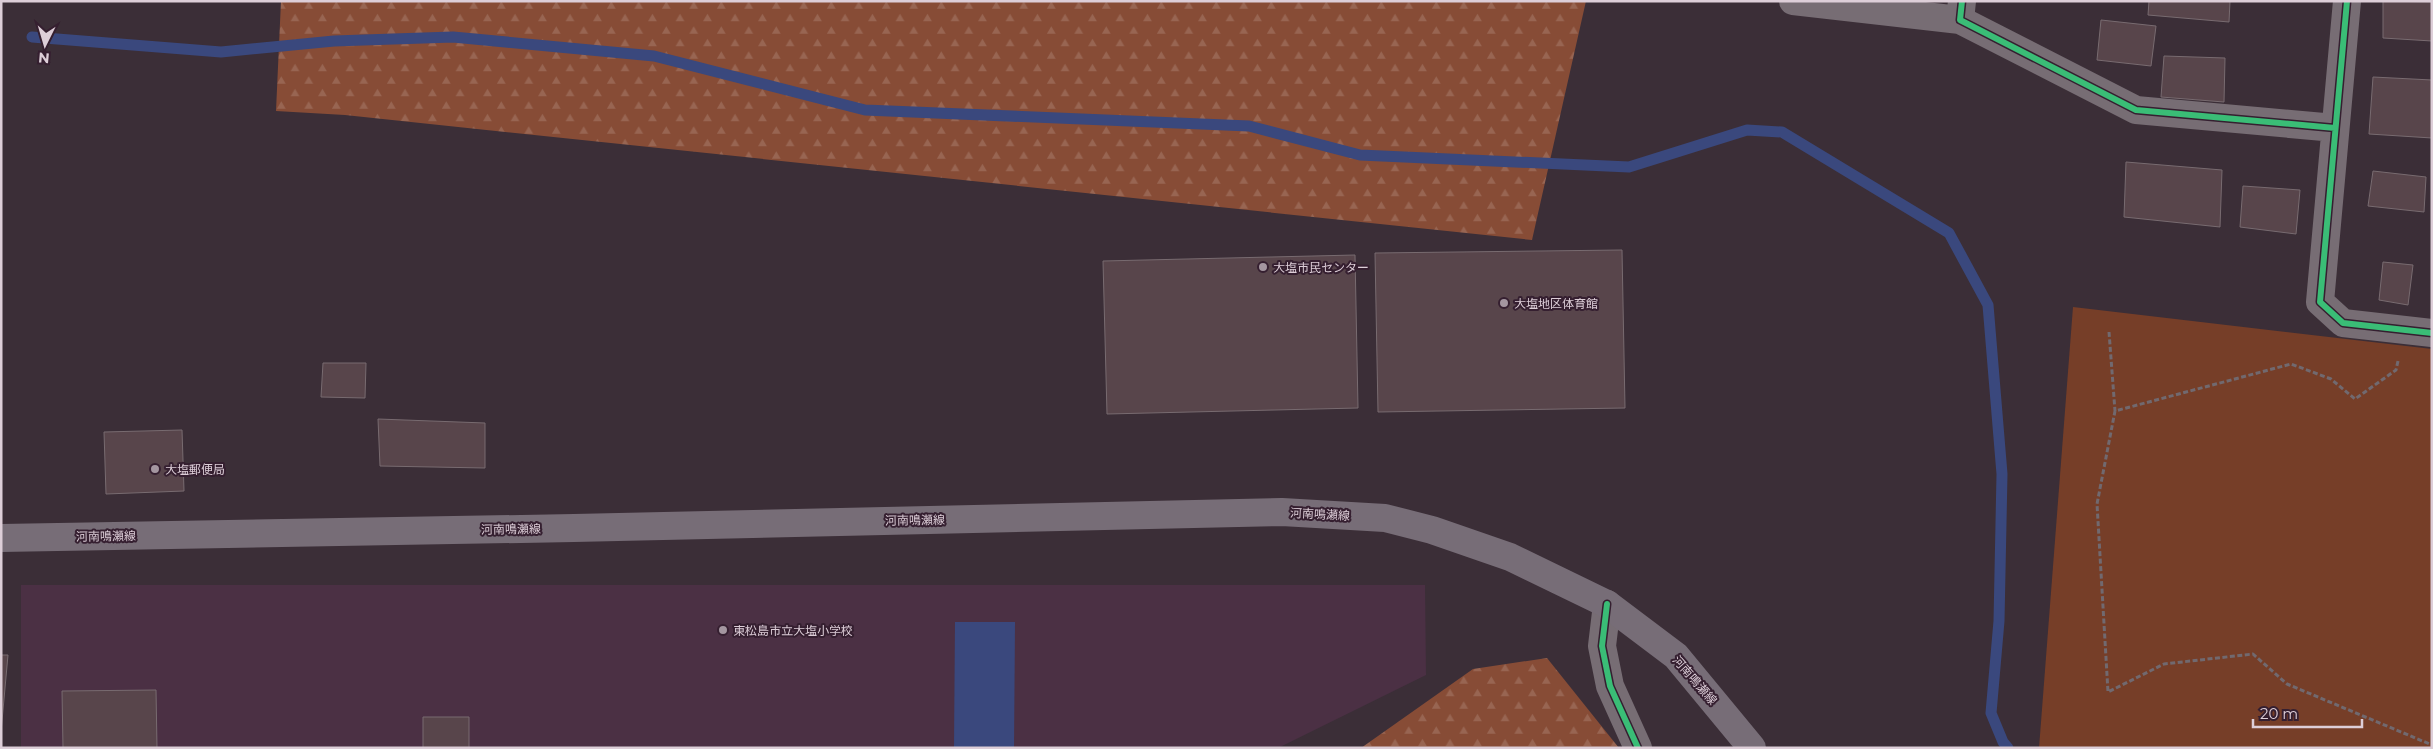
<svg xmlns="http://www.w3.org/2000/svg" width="2433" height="749" font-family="Montserrat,'Noto Sans JP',sans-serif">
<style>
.built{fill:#4b3044}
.green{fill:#763e28}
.forest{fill:url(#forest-firs)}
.water{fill:#3a487d}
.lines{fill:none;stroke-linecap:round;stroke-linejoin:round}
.stream{stroke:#3a487d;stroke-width:11}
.building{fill:#58454b;stroke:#786b70}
.path{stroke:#71696f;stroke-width:3;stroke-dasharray:5 2.5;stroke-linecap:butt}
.street{stroke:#776d74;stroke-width:28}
.secondary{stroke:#776d77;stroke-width:28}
.cycleway-casing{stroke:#351f30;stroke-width:9}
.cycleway{stroke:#3abd76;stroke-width:6}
.poi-dot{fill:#a496a0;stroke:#351f30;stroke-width:2}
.labels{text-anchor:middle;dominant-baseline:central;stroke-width:4;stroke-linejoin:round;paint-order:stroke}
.poi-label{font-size:12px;fill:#ddced8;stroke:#351f30;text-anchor:start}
.street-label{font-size:12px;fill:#ddced8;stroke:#351f30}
</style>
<defs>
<pattern id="forest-firs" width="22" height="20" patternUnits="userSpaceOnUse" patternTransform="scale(1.25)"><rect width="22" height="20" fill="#874c36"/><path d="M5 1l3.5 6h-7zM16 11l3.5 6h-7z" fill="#986552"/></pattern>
</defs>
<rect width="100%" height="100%" fill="#3b2e37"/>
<path class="built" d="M 21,585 L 1425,585 L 1426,675 L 1278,748 L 21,748 Z"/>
<path class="green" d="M 2073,307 L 2432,349 L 2432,748 L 2039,748 Z"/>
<path class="forest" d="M 281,1 L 1586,1 L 1532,240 L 345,115 L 276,111 Z
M 1547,658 L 1619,748 L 1361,748 L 1473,669 Z"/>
<path class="water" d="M 955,622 L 1015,622 L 1014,748 L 954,748 Z"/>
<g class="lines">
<path class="stream" d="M 32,37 L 221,52 L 334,41 L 453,37 L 654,56 L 865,110 L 1249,126 L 1360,155 L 1629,167 L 1747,130 L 1782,132 L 1949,233 L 1988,305 L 2002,474 L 1999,621 L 1991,713 L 2003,742 L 2008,748"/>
</g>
<path class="building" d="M 2149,1 L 2230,1 L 2229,22 L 2148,15 Z
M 2383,1 L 2432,2 L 2432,41 L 2383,38 Z
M 2101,20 L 2156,26 L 2151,66 L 2097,60 Z
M 2164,56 L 2225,58 L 2224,102 L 2161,97 Z
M 2373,77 L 2432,80 L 2432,138 L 2369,134 Z
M 2126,162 L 2222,170 L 2220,227 L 2124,217 Z
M 2373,171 L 2426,177 L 2424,212 L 2368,206 Z
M 2243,186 L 2300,190 L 2296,234 L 2240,227 Z
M 1622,250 L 1625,408 L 1378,412 L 1375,253 Z
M 1355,255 L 1358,408 L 1107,414 L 1103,261 Z
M 2383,262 L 2413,265 L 2408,305 L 2379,300 Z
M 323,363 L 366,363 L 365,398 L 321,397 Z
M 378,419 L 485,423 L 485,468 L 380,466 Z
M 182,430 L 184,491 L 106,494 L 104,432 Z
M 1,655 L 8,655 L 1,732 Z
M 156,690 L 157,748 L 63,748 L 62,691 Z
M 423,717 L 469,717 L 469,748 L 423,748 Z"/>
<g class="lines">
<path class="path" d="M 2109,332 L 2115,411
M 2398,361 L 2396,370 L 2355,399 L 2331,379 L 2291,364 L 2115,411 L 2097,504 L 2108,692 L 2164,664 L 2253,654 L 2287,684 L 2432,745"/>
<path class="street" d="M 1793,1 L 1960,20
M 1962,1 L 1960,20 L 2136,110 L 2335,128
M 2347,1 L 2320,302 L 2343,323 L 2432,333
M 1607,604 L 1602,646 L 1610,686 L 1638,748"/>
<path class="secondary" d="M 1,538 L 574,528 L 1282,512 L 1385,518 L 1432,530 L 1510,557 L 1607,604 L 1676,656 L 1752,748"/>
<g class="cycleway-casing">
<path id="cycleway" d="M 1962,1 L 1960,20 L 2136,110 L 2335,128
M 2347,1 L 2320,302 L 2343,323 L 2432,333
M 1607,604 L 1602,646 L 1610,686 L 1638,748"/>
</g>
<use href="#cycleway" class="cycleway"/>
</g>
<g class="poi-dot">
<circle cx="1263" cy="267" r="5"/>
<circle cx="1504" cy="303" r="5"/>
<circle cx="155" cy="469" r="5"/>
<circle cx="723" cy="630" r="5"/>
</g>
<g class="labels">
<g class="poi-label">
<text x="1273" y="267">大塩市民センター</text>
<text x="1514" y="303">大塩地区体育館</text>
<text x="165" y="469">大塩郵便局</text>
<text x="733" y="630">東松島市立大塩小学校</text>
</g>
<g class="street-label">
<text transform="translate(1320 514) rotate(3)">河南鳴瀬線</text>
<text transform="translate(915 520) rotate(-1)">河南鳴瀬線</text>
<text transform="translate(511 529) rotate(-1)">河南鳴瀬線</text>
<text transform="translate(106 536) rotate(-1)">河南鳴瀬線</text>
<text transform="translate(1695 680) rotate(49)">河南鳴瀬線</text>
</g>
</g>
<rect width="2433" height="749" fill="none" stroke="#ddced8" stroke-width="5"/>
<g transform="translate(45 45) rotate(185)" stroke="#351f30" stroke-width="4" paint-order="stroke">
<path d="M0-4L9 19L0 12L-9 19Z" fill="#ddced8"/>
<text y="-8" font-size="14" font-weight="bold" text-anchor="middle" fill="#ddced8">N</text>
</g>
<path d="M2253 719v8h109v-8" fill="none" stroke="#ddced8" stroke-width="2.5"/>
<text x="2260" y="719" font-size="15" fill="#ddced8" stroke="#351f30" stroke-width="4" paint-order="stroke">20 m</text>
</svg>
